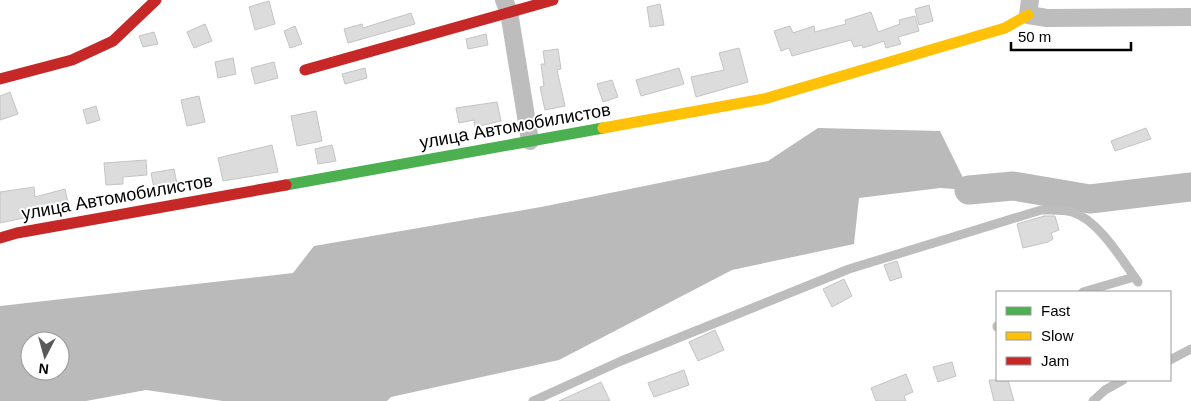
<svg xmlns="http://www.w3.org/2000/svg" width="1191" height="401" font-family="Helvetica,sans-serif">
<style>
.water{fill:#bababa;fill-rule:evenodd}
.lines{fill:none;stroke-linecap:round;stroke-linejoin:round}
.river{stroke:#bababa;stroke-width:29}
.building{fill:#dcdcdc;stroke:#c4c4c4}
.lane{stroke:#bdbdbd;stroke-width:9}
.street{stroke:#bdbdbd;stroke-width:18}
.fast{stroke:#4caf50;stroke-width:11}
.slow{stroke:#ffc107;stroke-width:11}
.jam{stroke:#c62828;stroke-width:11}
.labels{text-anchor:middle;dominant-baseline:central;stroke-width:4;stroke-linejoin:round;paint-order:stroke}
.street-label{font-size:18px;fill:#000;stroke:#fff}
</style>
<rect width="100%" height="100%" fill="#fff"/>
<path class="water" d="M 818,128 L 940,131 L 969,190 L 940,188 L 859,198 L 854,244 L 732,270 L 559,360 L 391,397 L 387,401 L 223,401 L 146,390 L 86,401 L 0,401 L 0,306 L 293,273 L 314,246 L 541,207 L 768,161 ZM 30,341 L 60,341 L 60,371 L 30,371 Z"/>
<g class="lines">
<path class="river" d="M 969,190 L 1013,186 L 1090,199 L 1191,187"/>
</g>
<path class="building" d="M 269,1 L 275,24 L 255,30 L 249,7 Z
M 660,4 L 664,25 L 650,27 L 647,7 Z
M 929,5 L 933,21 L 919,25 L 915,9 Z
M 871,12 L 878,32 L 900,24 L 899,20 L 915,16 L 919,31 L 898,37 L 901,44 L 886,48 L 884,41 L 863,48 L 862,45 L 854,47 L 851,40 L 792,56 L 789,48 L 781,51 L 774,31 L 790,26 L 793,33 L 814,26 L 815,32 L 846,24 L 845,20 Z
M 411,13 L 415,24 L 348,43 L 344,29 L 362,24 L 363,28 Z
M 205,24 L 212,41 L 194,48 L 187,32 Z
M 295,26 L 302,44 L 290,48 L 284,31 Z
M 154,32 L 158,44 L 143,47 L 139,36 Z
M 486,34 L 488,45 L 468,49 L 466,39 Z
M 739,48 L 748,82 L 696,97 L 691,77 L 724,70 L 719,53 Z
M 558,49 L 561,69 L 557,70 L 565,106 L 545,110 L 540,87 L 544,86 L 541,64 L 545,64 L 543,51 Z
M 233,58 L 236,74 L 218,78 L 215,62 Z
M 274,62 L 278,78 L 255,84 L 251,68 Z
M 365,68 L 367,78 L 345,84 L 342,74 Z
M 679,68 L 684,84 L 641,96 L 636,80 Z
M 612,80 L 618,97 L 603,102 L 597,84 Z
M 10,92 L 18,114 L 0,120 L 0,96 Z
M 199,96 L 205,122 L 187,126 L 181,100 Z
M 497,102 L 501,121 L 475,127 L 474,120 L 459,123 L 456,108 Z
M 96,106 L 100,120 L 87,124 L 83,110 Z
M 316,111 L 322,141 L 297,146 L 291,116 Z
M 1146,128 L 1151,139 L 1115,151 L 1111,141 Z
M 272,145 L 278,172 L 223,181 L 218,158 Z
M 332,145 L 336,161 L 318,164 L 315,149 Z
M 146,160 L 147,175 L 123,177 L 123,184 L 106,185 L 104,163 Z
M 174,169 L 178,189 L 155,194 L 151,173 Z
M 34,187 L 35,197 L 65,189 L 68,203 L 37,210 L 38,215 L 0,223 L 0,192 Z
M 1044,216 L 1055,216 L 1059,230 L 1051,233 L 1053,239 L 1048,242 L 1023,248 L 1017,224 Z
M 897,261 L 902,277 L 890,281 L 884,265 Z
M 844,279 L 852,296 L 832,307 L 823,289 Z
M 715,330 L 724,350 L 698,361 L 689,342 Z
M 952,362 L 956,376 L 938,382 L 933,367 Z
M 684,370 L 689,385 L 654,397 L 648,383 Z
M 906,374 L 913,392 L 904,396 L 906,401 L 876,401 L 871,388 Z
M 989,380 L 1008,380 L 1014,401 L 994,401 Z
M 601,382 L 610,401 L 559,401 Z"/>
<g class="lines">
<path class="lane" d="M 1083,292 L 1134,277
M 997,327 L 997,326
M 1170,360 L 1191,349
M 533,401 L 621,361 L 849,269 L 1041,210 C 1051,210 1062,209 1072,212 C 1099,220 1122,260 1138,282
M 1093,401 L 1105,390 L 1123,380"/>
<path class="street" d="M 504,0 L 509,12 L 530,141
M 1030,0 L 1028,15 L 1047,18 L 1191,17"/>
<path class="fast" d="M 286,185 L 603,128"/>
<path class="slow" d="M 603,128 L 764,99 L 1005,28 L 1028,15"/>
<path class="jam" d="M 305,70 L 553,0
M 0,79 L 72,60 L 113,41 L 156,0
M 0,238 L 17,233 L 286,185"/>
</g>
<g class="labels">
<g class="street-label">
<text transform="translate(515 126) rotate(-10)">улица Автомобилистов</text>
<text transform="translate(117 197) rotate(-10)">улица Автомобилистов</text>
</g>
</g>
<rect x="996" y="291" width="175" height="90" fill="#ffffff" stroke="#999999"/>
<rect x="1006" y="307" width="25" height="8" fill="#4caf50" stroke="#999999"/>
<text x="1041" y="316" font-size="15" fill="#000000">Fast</text>
<rect x="1006" y="332" width="25" height="8" fill="#ffc107" stroke="#999999"/>
<text x="1041" y="341" font-size="15" fill="#000000">Slow</text>
<rect x="1006" y="357" width="25" height="8" fill="#c62828" stroke="#999999"/>
<text x="1041" y="366" font-size="15" fill="#000000">Jam</text>
<g transform="translate(45 356) rotate(186)"><circle r="24" fill="#ffffff" stroke="#999999"/>
<path d="M0-4L9 19L0 12L-9 19Z" fill="#595959"/>
<text y="-8" font-size="14" font-weight="bold" text-anchor="middle" fill="#000000">N</text>
</g>
<path d="M1011 42v8h120v-8" fill="none" stroke="#000000" stroke-width="2.5"/>
<text x="1018" y="42" font-size="15" fill="#000000" stroke="#ffffff" stroke-width="4" paint-order="stroke">50 m</text>
</svg>
